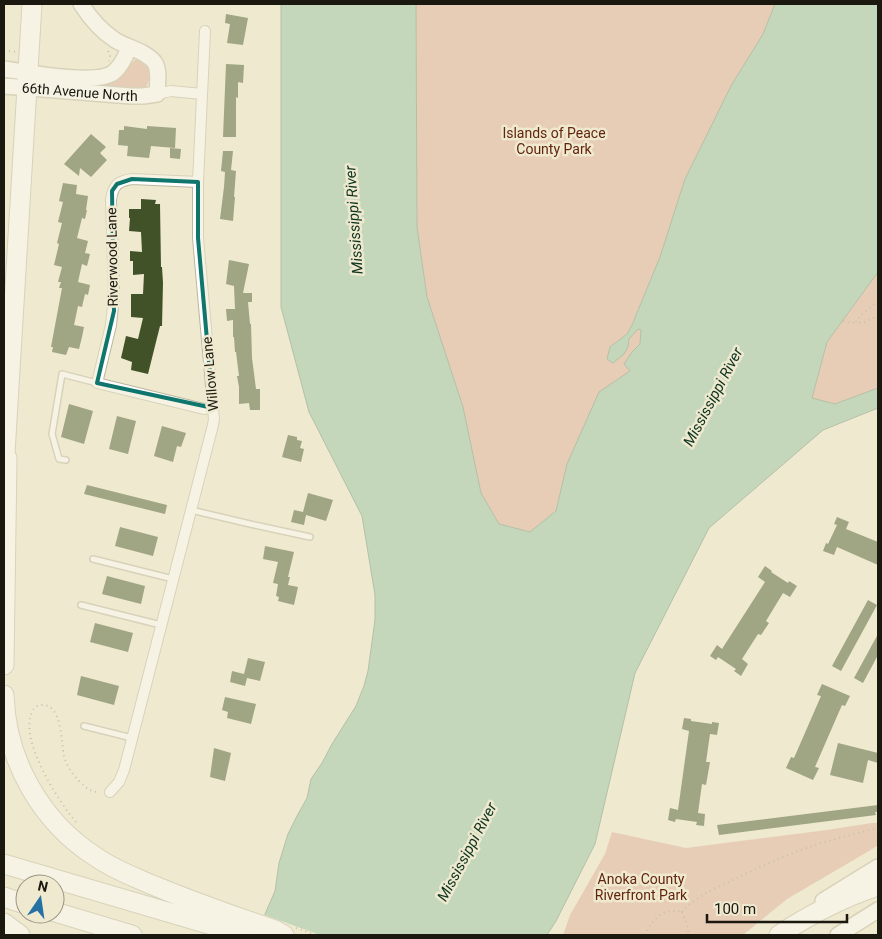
<svg xmlns="http://www.w3.org/2000/svg" width="882" height="939" font-family="Roboto,sans-serif">
<style>
.green{fill:#deaa98}
.water{fill:#90c1a1;stroke:#6d8e75}
.pier{fill:#efe9d0}
.building{fill:#415228}
.lines{fill:none;stroke-linecap:round;stroke-linejoin:round}
.lane-casing{stroke:#bbb69e;stroke-width:8}
.street-casing{stroke:#bbb69e;stroke-width:12}
.secondary-casing{stroke:#bbb69e;stroke-width:18}
.highway-casing{stroke:#bbb69e;stroke-width:21}
.path{stroke:#95917e;stroke-width:2;stroke-dasharray:1 4;stroke-linecap:butt}
.lane{stroke:#fff;stroke-width:5}
.street{stroke:#fff;stroke-width:10}
.secondary{stroke:#fff;stroke-width:15}
.highway{stroke:#fff;stroke-width:19}
.marked{fill:none;stroke:#0f766e;stroke-width:4;stroke-linejoin:round}
.labels{text-anchor:middle;dominant-baseline:central;stroke-width:5;stroke-linejoin:round;paint-order:stroke}
.street-label{font-size:14px;fill:#1a180f;stroke:#efe9d0}
.park-label{font-size:14px;fill:#63240c;stroke:#efe9d0}
.water-label{font-size:15px;font-style:italic;fill:#0b331e;stroke:#efe9d0}
</style>
<rect width="100%" height="100%" fill="#efe9d0"/>
<path class="green" d="M 416,4 L 775,4 L 763,34 L 731,86 L 685,179 L 660,257 L 632,325 L 627,334 L 610,347 L 628,347 L 629,339 L 638,329 L 641,330 L 640,344 L 632,352 L 630,371 L 567,464 L 556,511 L 530,532 L 499,524 L 481,493 L 463,407 L 427,297 L 417,227 Z
M 135,60 C 136,60 143,60 144,61 C 153,64 150,84 144,90 L 104,88 L 104,84 L 113,80 Z
M 878,272 L 878,388 L 835,404 L 812,398 L 827,342 Z
M 872,823 L 878,823 L 878,845 L 869,851 L 787,899 L 743,935 L 563,935 L 570,915 L 605,854 L 612,832 L 686,848 L 827,830 Z"/>
<path class="water" d="M 281,4 L 416,4 L 417,227 L 427,297 L 463,407 L 481,493 L 499,524 L 530,532 L 556,511 L 567,464 L 599,392 L 630,371 L 624,364 L 632,352 L 640,344 L 641,330 L 638,329 L 629,339 L 628,347 L 624,354 L 613,363 L 607,359 L 610,347 L 627,334 L 632,325 L 660,257 L 685,179 L 731,86 L 763,34 L 775,4 L 878,4 L 878,272 L 827,342 L 812,398 L 835,404 L 878,388 L 878,408 L 823,430 L 709,528 L 635,673 L 595,844 L 556,921 L 547,935 L 256,935 L 275,891 L 279,863 L 288,834 L 297,816 L 307,798 L 311,779 L 322,763 L 332,744 L 356,706 L 364,686 L 368,671 L 375,620 L 375,595 L 362,516 L 309,412 L 281,307 Z"/>
<path class="pier" d="M 262,914 L 320,935 L 254,935 Z"/>
<path class="building" d="M 226,14 L 248,18 L 243,45 L 227,43 L 230,24 L 225,23 Z
M 226,64 L 244,65 L 243,83 L 238,82 L 238,98 L 236,97 L 236,137 L 223,137 Z
M 124,126 L 147,129 L 147,126 L 176,128 L 175,148 L 151,146 L 149,158 L 127,156 L 128,146 L 118,145 L 119,130 L 124,130 Z
M 91,134 L 106,147 L 100,153 L 107,160 L 91,177 L 80,168 L 79,176 L 64,164 Z
M 170,148 L 181,149 L 180,159 L 170,158 Z
M 223,151 L 233,151 L 231,170 L 236,171 L 234,197 L 235,197 L 233,221 L 220,219 L 224,187 L 225,172 L 221,171 Z
M 63,183 L 77,185 L 76,194 L 88,196 L 86,210 L 87,210 L 85,219 L 82,218 L 77,238 L 88,241 L 85,253 L 90,254 L 87,266 L 82,264 L 78,282 L 90,285 L 88,295 L 85,294 L 82,307 L 78,306 L 74,325 L 84,327 L 82,337 L 79,349 L 69,347 L 66,355 L 52,352 L 53,347 L 51,347 L 62,288 L 59,288 L 61,282 L 58,282 L 62,267 L 54,265 L 59,244 L 57,243 L 62,223 L 58,222 L 63,202 L 59,201 Z
M 141,199 L 156,200 L 155,204 L 160,204 L 161,267 L 162,267 L 163,283 L 162,326 L 160,326 L 148,374 L 131,370 L 132,362 L 121,358 L 126,336 L 138,339 L 143,318 L 131,317 L 131,294 L 143,294 L 144,274 L 133,275 L 133,261 L 130,261 L 130,251 L 142,252 L 141,232 L 129,231 L 130,218 L 129,218 L 129,209 L 141,209 Z
M 229,260 L 249,264 L 243,293 L 252,293 L 252,302 L 248,302 L 250,324 L 251,324 L 252,358 L 256,389 L 260,389 L 260,410 L 250,410 L 249,403 L 239,404 L 239,387 L 237,376 L 239,376 L 236,352 L 235,352 L 234,337 L 233,337 L 233,320 L 227,321 L 226,309 L 235,309 L 234,286 L 226,284 Z
M 69,404 L 93,411 L 84,444 L 61,437 Z
M 117,416 L 136,421 L 128,454 L 109,449 Z
M 162,426 L 186,433 L 181,447 L 177,446 L 173,462 L 154,456 Z
M 288,435 L 297,437 L 297,440 L 302,441 L 300,448 L 304,449 L 301,462 L 282,457 Z
M 87,485 L 167,505 L 165,514 L 84,494 Z
M 308,493 L 333,500 L 326,521 L 306,515 L 304,525 L 291,522 L 294,510 L 303,512 Z
M 837,517 L 849,522 L 846,529 L 878,542 L 878,565 L 837,547 L 834,555 L 823,551 L 826,543 L 828,544 L 837,525 L 834,524 Z
M 120,527 L 158,537 L 153,556 L 115,546 Z
M 265,546 L 294,552 L 288,577 L 290,577 L 288,585 L 298,587 L 294,605 L 278,601 L 279,597 L 276,596 L 278,584 L 273,583 L 278,562 L 263,559 Z
M 765,566 L 772,571 L 771,572 L 788,583 L 789,581 L 797,586 L 790,597 L 783,593 L 766,621 L 769,623 L 761,635 L 758,634 L 742,659 L 748,664 L 741,676 L 734,671 L 736,669 L 718,657 L 716,660 L 710,656 L 717,645 L 722,649 L 765,582 L 758,577 Z
M 107,576 L 145,586 L 141,604 L 102,594 Z
M 868,600 L 877,605 L 841,671 L 832,666 Z
M 95,623 L 133,633 L 128,652 L 90,642 Z
M 878,634 L 878,655 L 863,683 L 854,678 Z
M 248,658 L 265,662 L 260,681 L 247,678 L 245,686 L 230,682 L 232,671 L 244,674 Z
M 81,676 L 119,686 L 114,705 L 77,695 Z
M 822,684 L 850,696 L 845,706 L 842,705 L 825,744 L 815,767 L 819,768 L 813,780 L 786,768 L 791,757 L 794,758 L 821,696 L 817,695 Z
M 225,697 L 256,704 L 251,724 L 227,718 L 228,712 L 222,710 Z
M 684,718 L 691,719 L 691,721 L 712,724 L 712,722 L 719,723 L 717,735 L 710,734 L 706,762 L 710,762 L 706,785 L 702,784 L 698,813 L 705,814 L 704,826 L 696,825 L 697,822 L 676,819 L 675,822 L 668,820 L 670,808 L 678,810 L 689,731 L 682,729 Z
M 838,743 L 878,753 L 878,763 L 868,760 L 863,783 L 830,775 Z
M 214,748 L 231,753 L 225,781 L 210,777 Z
M 878,805 L 878,812 L 875,812 L 876,815 L 719,835 L 717,825 Z"/>
<g class="lines">
<g class="lane-casing">
<path id="lane" d="M 66,460 L 59,459 L 52,434 L 62,374 L 97,383
M 191,510 L 250,524 L 310,537
M 93,559 L 173,579
M 81,605 L 161,625
M 84,726 L 132,738"/>
</g>
<g class="street-casing">
<path id="street" d="M 157,94 L 171,91 L 202,94
M 198,182 L 132,179 C 118,181 113,185 111,200 L 114,296 L 111,325 L 97,383 L 204,409 L 213,408
M 110,792 L 119,782 L 124,770 L 213,425 L 214,419 L 198,238 L 198,182 L 205,31"/>
</g>
<g class="secondary-casing">
<g id="secondary">
<path d="M 4,69 C 26,72 100,87 115,71 C 122,65 126,55 129,48"/>
<path id="s1" d="M 4,86 L 131,96 L 143,96 L 157,94 C 157,85 160,72 155,63 C 148,52 126,47 115,40 C 101,31 90,18 81,4"/>
<path d="M 823,901 L 878,867"/>
<path d="M 838,935 L 878,910"/>
</g>
</g>
<g class="highway-casing">
<path id="highway" d="M 4,470 L 32,4
M 4,665 L 7,458
M 4,695 C 6,760 41,822 96,857 C 113,869 132,876 150,884 C 191,901 233,916 275,930 L 284,935
M 4,864 L 246,935
M 4,897 L 25,904
M 55,912 L 132,935
M 4,923 L 20,935
M 779,935 C 807,916 846,896 878,886"/>
</g>
<path class="path" d="M 9,51 L 16,52
M 108,51 L 110,56 L 109,61
M 878,301 L 860,316 L 856,322 L 856,323 L 865,322 L 878,316
M 843,321 L 850,323 L 856,323
M 76,822 C 58,801 21,742 31,715 C 32,710 36,705 41,705 C 63,703 61,744 64,756 C 67,767 73,775 80,782 C 87,789 91,792 100,792
M 682,912 C 695,897 715,888 733,880 C 761,866 791,853 821,843 C 838,838 855,834 873,829 L 878,827
M 682,912 L 687,924 L 689,935
M 296,928 L 316,935
M 644,935 C 654,921 660,907 681,912"/>
<use href="#lane" class="lane"/>
<use href="#street" class="street"/>
<use href="#secondary" class="secondary"/>
<use href="#highway" class="highway"/>
</g>
<path d="M0 0H882V939H0ZM 132,179 L 198,182 L 198,238 L 213,408 L 97,383 L 114,311 L 112,191 L 117,184 Z" fill="#efe9d0" fill-opacity=".55" fill-rule="evenodd"/>
<path class="marked" d="M 132,179 L 198,182 L 198,238 L 213,408 L 97,383 L 114,311 L 112,191 L 117,184 Z"/>
<g class="labels">
<g class="street-label">
<text stroke="none"><textPath href="#s1" startOffset="76">66th Avenue North</textPath></text>
<text transform="translate(112 257) rotate(-91)">Riverwood Lane</text>
<text transform="translate(210 374) rotate(-95)">Willow Lane</text>
</g>
<g class="park-label">
<text x="554" y="133">Islands of Peace<tspan x="554" dy="16">County Park</tspan></text>
<text x="641" y="879">Anoka County<tspan x="641" dy="16">Riverfront Park</tspan></text>
</g>
<g class="water-label">
<text transform="translate(354 220) rotate(-94)">Mississippi River</text>
<text transform="translate(713 397) rotate(-62)">Mississippi River</text>
<text transform="translate(467 852) rotate(-62)">Mississippi River</text>
</g>
</g>
<rect width="882" height="939" fill="none" stroke="#1a180f" stroke-width="10"/>
<g transform="translate(40 899) rotate(13)"><circle r="24" fill="#efe9d0" stroke="#9a9583"/>
<path d="M0-4L9 19L0 12L-9 19Z" fill="#2671a4"/>
<text y="-8" font-size="14" font-weight="bold" text-anchor="middle" fill="#1a180f">N</text>
</g>
<path d="M707 914v8h140v-8" fill="none" stroke="#1a180f" stroke-width="2.5"/>
<text x="714" y="914" font-size="15" fill="#1a180f" stroke="#efe9d0" stroke-width="4" paint-order="stroke">100 m</text>
</svg>
